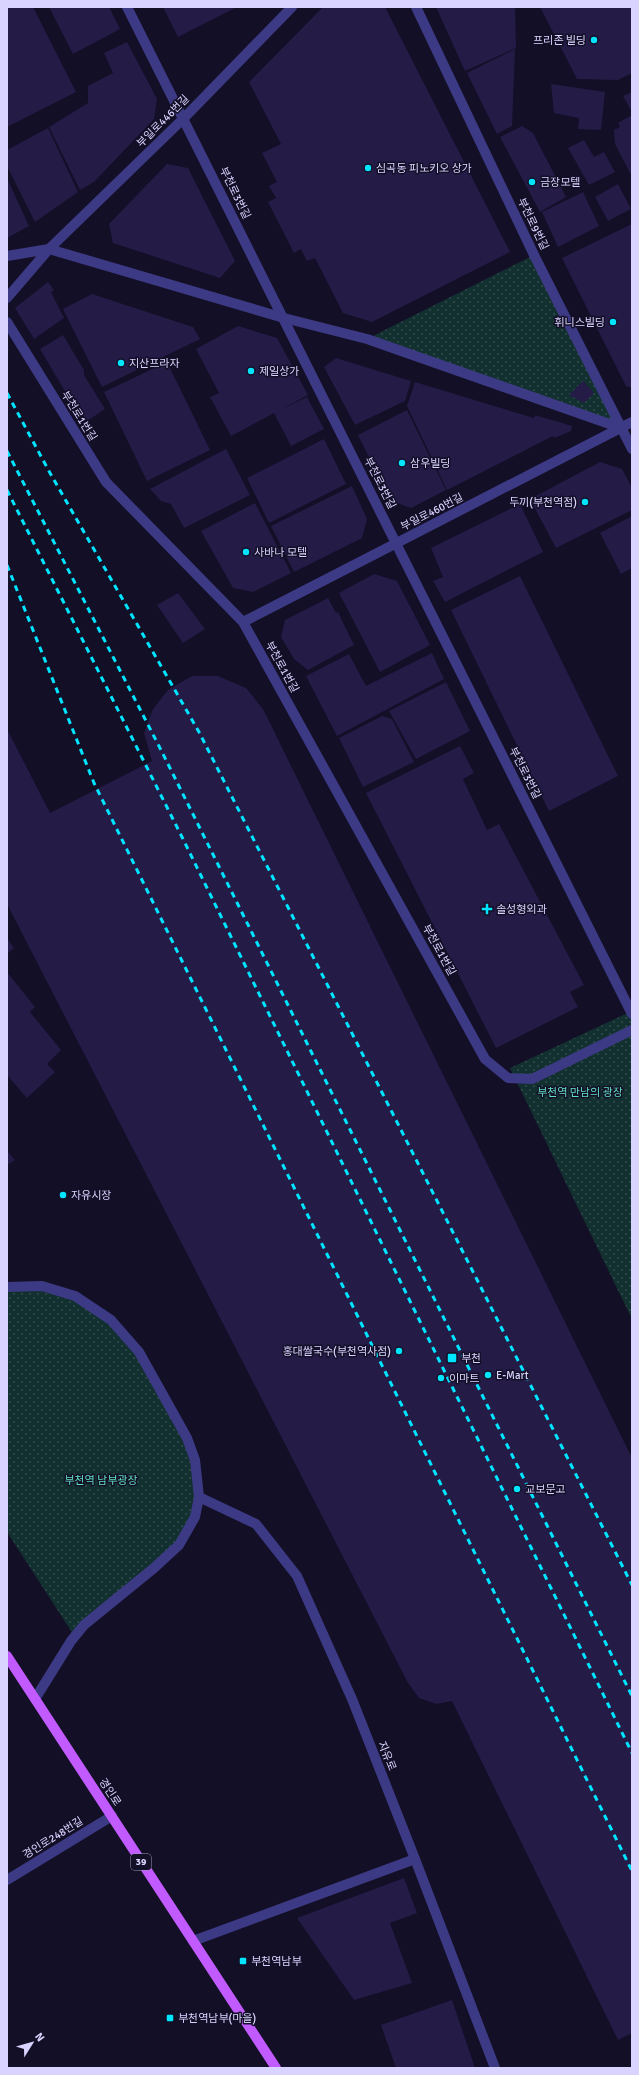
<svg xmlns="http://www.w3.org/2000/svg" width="639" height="2075" font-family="Signika,'Noto Sans KR',sans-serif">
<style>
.park{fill:url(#park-dots)}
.building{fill:#241b47}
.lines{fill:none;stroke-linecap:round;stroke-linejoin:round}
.service{stroke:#3d3a85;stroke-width:10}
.minor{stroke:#3d3a85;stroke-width:10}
.primary{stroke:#c25bff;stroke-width:10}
.rail{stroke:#00e5ff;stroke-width:3;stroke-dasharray:6 5;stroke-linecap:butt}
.poi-dot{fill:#00e5ff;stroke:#130f26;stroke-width:1.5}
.labels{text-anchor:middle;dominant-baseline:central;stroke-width:3;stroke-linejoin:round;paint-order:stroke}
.shield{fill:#130f26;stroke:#9e99be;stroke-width:1}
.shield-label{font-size:10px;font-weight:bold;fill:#d9d4ff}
.poi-label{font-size:11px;fill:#d9d4ff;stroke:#130f26;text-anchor:start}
.street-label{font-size:11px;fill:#d9d4ff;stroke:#130f26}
.park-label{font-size:11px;fill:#5fe0c0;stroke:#130f26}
</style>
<defs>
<pattern id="park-dots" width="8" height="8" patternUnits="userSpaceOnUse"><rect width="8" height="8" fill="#12302f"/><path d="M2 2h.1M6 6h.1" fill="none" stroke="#344d4e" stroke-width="1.8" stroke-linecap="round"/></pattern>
</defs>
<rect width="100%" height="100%" fill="#130f26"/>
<path class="park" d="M 534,255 L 617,422 L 367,339 Z
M 632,1011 L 632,1319 L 510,1068 Z
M 7,1287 L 52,1289 L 87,1304 L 133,1345 L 189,1442 L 196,1508 L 167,1556 L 75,1637 L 7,1532 Z"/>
<path class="building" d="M 7,7 L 33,7 L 76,92 L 7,127 Z
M 49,7 L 109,7 L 120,29 L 73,54 Z
M 163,7 L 237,7 L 178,37 Z
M 323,7 L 385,7 L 510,252 L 372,322 L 343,313 L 315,258 L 307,261 L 301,249 L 294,253 L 268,202 L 276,198 L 269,186 L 277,182 L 262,153 L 281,144 L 249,82 Z
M 436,7 L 515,7 L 516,48 L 465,71 Z
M 540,7 L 632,7 L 632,73 L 618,80 L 577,79 Z
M 127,42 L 157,99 L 154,119 L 94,182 L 80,190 L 49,127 L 88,103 L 88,86 L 113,73 L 104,53 Z
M 515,49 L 512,126 L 497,134 L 467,73 Z
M 551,84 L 605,92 L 601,130 L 578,129 L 579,118 L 554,113 Z
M 632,92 L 632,112 L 623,96 Z
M 632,115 L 632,172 L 630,173 L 615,144 L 614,130 L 620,127 L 618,123 Z
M 522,126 L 533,133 L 566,197 L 540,212 L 500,137 Z
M 48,128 L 78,192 L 35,222 L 7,166 L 7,150 Z
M 584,140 L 594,157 L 604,152 L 615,172 L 589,185 L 568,148 Z
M 167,164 L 188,168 L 235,261 L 220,278 L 113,243 L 109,224 Z
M 7,178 L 29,226 L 7,238 Z
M 618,184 L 631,209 L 608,221 L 595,197 Z
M 583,192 L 599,226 L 558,247 L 542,212 Z
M 632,224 L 632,388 L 626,386 L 562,258 Z
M 48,282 L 54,290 L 51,292 L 64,318 L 34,339 L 15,308 Z
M 92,294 L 193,327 L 200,339 L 102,387 L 63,309 Z
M 238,326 L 277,338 L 308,395 L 280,410 L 307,397 L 324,429 L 291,446 L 274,413 L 231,436 L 210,397 L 219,393 L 196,349 Z
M 63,335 L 84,370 L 84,375 L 105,409 L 87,421 L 63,388 L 40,349 Z
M 336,358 L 411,381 L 405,401 L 355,425 L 324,367 Z
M 167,362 L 210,450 L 147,481 L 104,392 Z
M 583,381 L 594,393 L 584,403 L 569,395 Z
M 415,382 L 534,418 L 535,415 L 572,426 L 571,431 L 554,438 L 553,436 L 447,490 L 407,406 Z
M 407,410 L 446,490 L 411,508 L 391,501 L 358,435 Z
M 324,439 L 346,484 L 269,523 L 247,478 Z
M 226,449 L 250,495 L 184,528 L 171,504 L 161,501 L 150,489 Z
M 600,462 L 622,469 L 632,488 L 632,510 L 556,548 L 530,499 Z
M 352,486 L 367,519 L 362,538 L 294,572 L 271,526 Z
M 255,503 L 291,573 L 253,592 L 233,588 L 201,531 Z
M 520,504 L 543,552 L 445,602 L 433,581 L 443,577 L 431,548 Z
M 632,516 L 632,568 L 621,574 L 600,533 Z
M 374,574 L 397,581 L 430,645 L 380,672 L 339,593 Z
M 520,576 L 618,776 L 549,811 L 451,610 Z
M 178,593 L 205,629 L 183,643 L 157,605 Z
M 328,598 L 336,613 L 338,612 L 354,645 L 308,670 L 294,659 L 281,637 L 285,620 Z
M 432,653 L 444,679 L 337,736 L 306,676 L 349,654 L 366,686 Z
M 192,676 L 218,676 L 246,688 L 263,709 L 632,1458 L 632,2033 L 618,2040 L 452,1701 L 436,1704 L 419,1698 L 408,1683 L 7,904 L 7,729 L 50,813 L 152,761 L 144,733 L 153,709 L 168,690 Z
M 446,682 L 470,731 L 416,759 L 389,711 Z
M 382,716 L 392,719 L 414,762 L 363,787 L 339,738 Z
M 460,746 L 474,773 L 463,779 L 487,830 L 499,824 L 584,985 L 570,992 L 578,1007 L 496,1048 L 366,793 Z
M 7,938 L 14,948 L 7,954 Z
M 7,972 L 35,1007 L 30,1012 L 61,1050 L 47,1064 L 55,1072 L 27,1098 L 7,1075 Z
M 7,1151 L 15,1160 L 7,1165 Z
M 404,1878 L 417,1913 L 390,1923 L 412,1983 L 354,2000 L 297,1918 Z
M 452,2000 L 475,2068 L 396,2068 L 381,2025 Z"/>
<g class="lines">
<path class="service" d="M 127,7 L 632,1014
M 7,1287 L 42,1286 L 75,1296 L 111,1320 L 139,1352 L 187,1438 L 195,1460 L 199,1497 L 195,1517 L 179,1545 L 154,1568 L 84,1625 L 71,1641 L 35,1699
M 199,1497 L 256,1524 L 297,1576 L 352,1699 L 415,1859 L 495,2068
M 7,1880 L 112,1816
M 193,1941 L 415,1859"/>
<path class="minor" d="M 292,7 L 184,118 L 49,249 L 284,318 L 367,339 L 621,428
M 416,7 L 534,255 L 632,449
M 7,256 L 49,249 L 7,298
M 7,322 L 106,482 L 243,622 L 485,1059 L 508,1078 L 532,1079 L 632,1030
M 243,622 L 632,422"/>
<path class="primary" d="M 7,1656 L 276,2068"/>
<path class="rail" d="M 7,393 L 50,473 L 199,732 L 632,1585
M 7,451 L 161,750 L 632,1696
M 7,490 L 183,839 L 632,1753
M 7,565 L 94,783 L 632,1871"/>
</g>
<g class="poi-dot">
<circle cx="594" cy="40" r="4"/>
<circle cx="368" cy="168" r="4"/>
<circle cx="532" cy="182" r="4"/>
<circle cx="613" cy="322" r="4"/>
<circle cx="121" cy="363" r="4"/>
<circle cx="251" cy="371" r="4"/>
<circle cx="402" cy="463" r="4"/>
<circle cx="585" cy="502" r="4"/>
<circle cx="246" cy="552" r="4"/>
<path d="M485 903h4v4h4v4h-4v4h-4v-4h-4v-4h4z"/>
<circle cx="63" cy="1195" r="4"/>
<circle cx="399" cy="1351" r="4"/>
<rect x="447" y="1353" width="10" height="10" rx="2"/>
<circle cx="488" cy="1375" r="4"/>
<circle cx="441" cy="1378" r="4"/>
<circle cx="517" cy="1489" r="4"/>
<rect x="239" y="1957" width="8" height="8" rx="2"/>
<rect x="166" y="2014" width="8" height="8" rx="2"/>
</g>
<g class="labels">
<rect class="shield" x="131" y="1854" width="20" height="16" rx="3"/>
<g class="shield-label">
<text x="141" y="1862">39</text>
</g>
<g class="poi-label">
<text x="586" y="40" text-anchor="end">프리존 빌딩</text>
<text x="376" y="168">심곡동 피노키오 상가</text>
<text x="540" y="182">금장모텔</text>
<text x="605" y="322" text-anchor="end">휘니스빌딩</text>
<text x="129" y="363">지산프라자</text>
<text x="259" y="371">제일상가</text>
<text x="410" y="463">삼우빌딩</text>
<text x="577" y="502" text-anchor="end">두끼(부천역점)</text>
<text x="254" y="552">사바나 모텔</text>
<text x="496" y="909">솔성형외과</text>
<text x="71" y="1195">자유시장</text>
<text x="391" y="1351" text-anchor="end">홍대쌀국수(부천역사점)</text>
<text x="461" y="1358">부천</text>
<text x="496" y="1375">E-Mart</text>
<text x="449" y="1378">이마트</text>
<text x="525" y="1489">교보문고</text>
<text x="251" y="1961">부천역남부</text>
<text x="178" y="2018">부천역남부(마을)</text>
</g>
<g class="street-label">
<text transform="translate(163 121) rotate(-45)">부일로446번길</text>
<text transform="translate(235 193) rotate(64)">부천로3번길</text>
<text transform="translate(533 224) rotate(64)">부천로9번길</text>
<text transform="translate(79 416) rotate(58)">부천로1번길</text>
<text transform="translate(380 483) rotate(63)">부천로3번길</text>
<text transform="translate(432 512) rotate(-27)">부일로460번길</text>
<text transform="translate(282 667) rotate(61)">부천로1번길</text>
<text transform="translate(525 773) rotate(63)">부천로3번길</text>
<text transform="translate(439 950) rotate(61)">부천로1번길</text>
<text transform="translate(387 1756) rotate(68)">자유로</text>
<text transform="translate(110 1792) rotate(57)">경인로</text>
<text transform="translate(53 1838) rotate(-32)">경인로248번길</text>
</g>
<g class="park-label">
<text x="580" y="1092">부천역 만남의 광장</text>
<text x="101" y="1480">부천역 남부광장</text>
</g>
</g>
<rect width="639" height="2075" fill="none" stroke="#d9d4ff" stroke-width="16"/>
<g transform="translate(32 2043) rotate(53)" stroke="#130f26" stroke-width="3" paint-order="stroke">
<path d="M0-3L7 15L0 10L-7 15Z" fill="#d9d4ff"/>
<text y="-6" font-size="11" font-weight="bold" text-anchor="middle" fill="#d9d4ff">N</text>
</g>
</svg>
